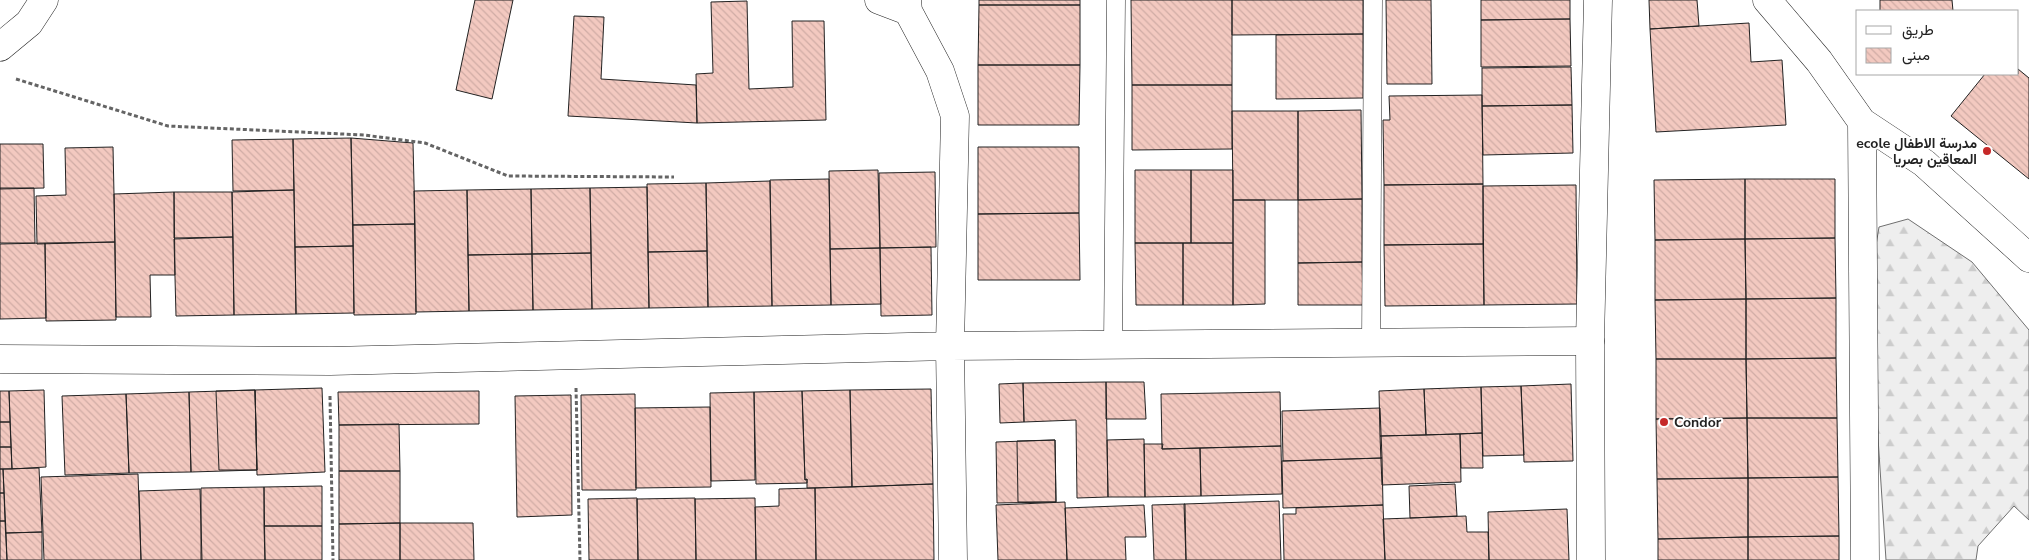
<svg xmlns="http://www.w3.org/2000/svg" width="2029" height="560" font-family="'Nunito Sans',Vazirmatn,sans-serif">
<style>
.forest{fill:url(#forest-firs);stroke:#6f6f6f}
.building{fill:url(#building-back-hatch);stroke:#222}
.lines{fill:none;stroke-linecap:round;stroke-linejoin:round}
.lane-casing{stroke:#222;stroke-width:19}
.street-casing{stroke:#222;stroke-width:29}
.secondary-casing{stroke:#222;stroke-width:29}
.path{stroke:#646464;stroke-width:3;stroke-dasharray:4 2.5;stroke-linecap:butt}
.lane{stroke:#fff;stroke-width:18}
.street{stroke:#fff;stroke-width:28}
.secondary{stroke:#fff;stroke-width:28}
.poi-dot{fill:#c62828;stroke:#fff;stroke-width:2}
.labels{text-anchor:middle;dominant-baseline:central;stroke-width:4;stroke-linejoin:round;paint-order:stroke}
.poi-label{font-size:14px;font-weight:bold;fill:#222;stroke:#fff;text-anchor:end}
</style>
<defs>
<pattern id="forest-firs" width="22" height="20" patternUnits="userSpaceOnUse" patternTransform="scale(1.25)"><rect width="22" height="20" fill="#eee"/><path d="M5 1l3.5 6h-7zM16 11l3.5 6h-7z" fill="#ccc"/></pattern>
<pattern id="building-back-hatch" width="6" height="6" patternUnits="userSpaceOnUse" patternTransform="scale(1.25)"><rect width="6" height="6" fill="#f3c9c0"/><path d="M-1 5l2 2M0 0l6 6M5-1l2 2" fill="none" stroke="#d0aca5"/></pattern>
</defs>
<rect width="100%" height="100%" fill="#fff"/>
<path class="forest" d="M 1908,219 L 1972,262 L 2029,330 L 2029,520 L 2014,506 L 1978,546 L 1976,560 L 1886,560 L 1878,438 L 1872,270 L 1879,227 Z"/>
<path class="building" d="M 475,0 L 513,0 L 492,99 L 456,90 Z
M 979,0 L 1080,0 L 1080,5 L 979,5 Z
M 1131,0 L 1232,0 L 1232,85 L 1132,85 Z
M 1232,0 L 1363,0 L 1363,34 L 1232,35 Z
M 1386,0 L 1431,0 L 1432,84 L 1387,84 Z
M 1481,0 L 1570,0 L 1570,19 L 1481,20 Z
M 1649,0 L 1697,0 L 1699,26 L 1650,29 Z
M 1880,0 L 1952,0 L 1953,11 L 1880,11 Z
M 747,1 L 749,89 L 793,87 L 792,21 L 824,21 L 826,120 L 697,123 L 696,74 L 713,73 L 711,2 Z
M 979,5 L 1080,5 L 1080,65 L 978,65 Z
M 574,16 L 604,17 L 601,79 L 696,85 L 697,123 L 568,116 Z
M 1570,19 L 1571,66 L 1481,67 L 1481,20 Z
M 1749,23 L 1751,62 L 1782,60 L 1786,125 L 1656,132 L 1650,29 Z
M 1363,34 L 1363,98 L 1276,99 L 1276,35 Z
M 978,65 L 1080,65 L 1079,125 L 978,125 Z
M 1571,67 L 1572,105 L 1482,106 L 1482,68 Z
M 2018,69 L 2029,78 L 2029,179 L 1951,116 L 1985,74 L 2018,74 Z
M 1132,85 L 1232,85 L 1232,149 L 1132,150 Z
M 1482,95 L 1483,184 L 1384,185 L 1383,120 L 1390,120 L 1389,96 Z
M 1572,105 L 1573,153 L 1483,155 L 1482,106 Z
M 1361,110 L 1362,199 L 1298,200 L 1298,111 Z
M 1232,111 L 1298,111 L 1298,200 L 1233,200 Z
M 351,138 L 353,246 L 295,247 L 293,139 Z
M 351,138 L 413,143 L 415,224 L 353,225 Z
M 293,139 L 294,190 L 233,191 L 232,140 Z
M 0,144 L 43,144 L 44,188 L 0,189 Z
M 113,147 L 115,242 L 37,244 L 36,196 L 66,195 L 65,148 Z
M 978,147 L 1079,147 L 1079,213 L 978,214 Z
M 878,170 L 880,248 L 830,249 L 829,171 Z
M 1135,170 L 1191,170 L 1191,243 L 1135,243 Z
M 1191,170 L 1233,170 L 1233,243 L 1191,243 Z
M 935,172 L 936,247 L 880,248 L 879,173 Z
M 829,179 L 831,305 L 772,306 L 770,180 Z
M 1745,179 L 1835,179 L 1835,238 L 1745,239 Z
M 1745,179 L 1745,239 L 1655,240 L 1654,180 Z
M 770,181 L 772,306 L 708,307 L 706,183 Z
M 706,183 L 707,251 L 648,252 L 647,184 Z
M 1483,184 L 1483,244 L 1384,245 L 1384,185 Z
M 1576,185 L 1577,304 L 1484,305 L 1483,186 Z
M 647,187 L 649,308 L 592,309 L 590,188 Z
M 0,188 L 34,188 L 35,243 L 0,243 Z
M 590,188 L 591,253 L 532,254 L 531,189 Z
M 531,189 L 532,254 L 468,255 L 467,190 Z
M 294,190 L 296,314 L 234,315 L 232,192 Z
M 467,190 L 469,311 L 416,312 L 414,191 Z
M 174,192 L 175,275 L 150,275 L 151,317 L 116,317 L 114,194 Z
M 174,192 L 232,192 L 233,237 L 174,238 Z
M 1362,199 L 1362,262 L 1298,263 L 1298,200 Z
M 1233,200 L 1265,200 L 1265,304 L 1233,305 Z
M 1079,213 L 1080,280 L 978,280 L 978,214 Z
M 415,224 L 416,314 L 354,315 L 353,225 Z
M 233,237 L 234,315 L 176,316 L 174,239 Z
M 1835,238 L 1836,298 L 1746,299 L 1745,239 Z
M 1745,239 L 1746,299 L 1655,300 L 1655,240 Z
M 115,242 L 116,320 L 46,321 L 45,243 Z
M 45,243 L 46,318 L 0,319 L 0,244 Z
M 1135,243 L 1183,243 L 1183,305 L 1136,305 Z
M 1183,243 L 1233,243 L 1233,305 L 1183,305 Z
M 1483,244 L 1484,305 L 1385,306 L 1384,245 Z
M 353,246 L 354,313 L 296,314 L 295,247 Z
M 931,247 L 932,315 L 881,316 L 880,248 Z
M 880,248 L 881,304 L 831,305 L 830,249 Z
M 707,251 L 708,307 L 649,308 L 648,252 Z
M 591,253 L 592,309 L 533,310 L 532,254 Z
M 532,254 L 533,310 L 469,311 L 468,255 Z
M 1362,262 L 1363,305 L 1298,305 L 1298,263 Z
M 1836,298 L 1836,358 L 1746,359 L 1746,299 Z
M 1746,299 L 1746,359 L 1656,359 L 1655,300 Z
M 1836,358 L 1837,418 L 1747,418 L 1746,359 Z
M 1656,359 L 1746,359 L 1747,418 L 1656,419 Z
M 1106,382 L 1144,382 L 1146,419 L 1106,419 Z
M 1106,382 L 1108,497 L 1077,498 L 1076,420 L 1024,422 L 1023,383 Z
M 1023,383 L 1024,422 L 1000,423 L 999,384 Z
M 1571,384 L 1573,461 L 1524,462 L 1521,386 Z
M 1521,386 L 1524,455 L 1483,456 L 1481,387 Z
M 1481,387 L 1482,433 L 1426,435 L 1424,389 Z
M 322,388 L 325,472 L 257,475 L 255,390 Z
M 931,389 L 933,484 L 852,487 L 850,390 Z
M 1424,389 L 1426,435 L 1380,436 L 1379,391 Z
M 44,390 L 46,467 L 12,469 L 9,391 Z
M 255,390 L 257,470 L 219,470 L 216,391 Z
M 255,390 L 257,470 L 191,472 L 189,392 Z
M 850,390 L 852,487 L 807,488 L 807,479 L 805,480 L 802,391 Z
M 0,391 L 9,391 L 10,422 L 0,422 Z
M 479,391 L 479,424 L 339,425 L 338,392 Z
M 802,391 L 805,480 L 807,479 L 807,483 L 756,484 L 754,392 Z
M 189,392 L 191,472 L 129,473 L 126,394 Z
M 754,392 L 755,480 L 711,481 L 710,393 Z
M 1280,392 L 1281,446 L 1162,449 L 1161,394 Z
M 126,394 L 129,473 L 65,475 L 62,396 Z
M 635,394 L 636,490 L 582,490 L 581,395 Z
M 571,395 L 572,515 L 517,517 L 515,396 Z
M 710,407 L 711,487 L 636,488 L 635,408 Z
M 1380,408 L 1382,458 L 1283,461 L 1282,411 Z
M 1747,418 L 1837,418 L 1838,477 L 1748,478 Z
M 1747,418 L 1748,478 L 1657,479 L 1656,419 Z
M 0,422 L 10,422 L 11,447 L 0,447 Z
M 399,424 L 400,471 L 339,471 L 339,425 Z
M 1482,433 L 1483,468 L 1461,468 L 1460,434 Z
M 1460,434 L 1461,482 L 1382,485 L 1380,436 Z
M 1144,439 L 1145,497 L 1108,497 L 1107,440 Z
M 1055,440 L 1056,502 L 1018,502 L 1017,441 Z
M 1055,440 L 1056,502 L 997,503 L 996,442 Z
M 1144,444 L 1163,444 L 1162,449 L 1200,448 L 1201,496 L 1145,497 Z
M 1281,446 L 1282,494 L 1201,496 L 1200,448 Z
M 0,447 L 11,447 L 12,469 L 0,469 Z
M 1382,458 L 1383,505 L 1283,508 L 1282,461 Z
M 39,468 L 42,532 L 6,533 L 3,469 Z
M 0,469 L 3,469 L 4,493 L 0,493 Z
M 339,471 L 400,471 L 400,523 L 339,524 Z
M 138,474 L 141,560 L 44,560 L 41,477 Z
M 1838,477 L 1839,536 L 1748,537 L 1748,478 Z
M 1748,478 L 1748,537 L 1658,539 L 1657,479 Z
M 933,484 L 934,560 L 816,560 L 815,488 Z
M 1455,484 L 1457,516 L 1410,518 L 1409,486 Z
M 322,486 L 322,526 L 264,526 L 264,487 Z
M 264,487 L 265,560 L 201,560 L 201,488 Z
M 815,488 L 816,560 L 756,560 L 755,507 L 779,506 L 779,489 Z
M 200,489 L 202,560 L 141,560 L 139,491 Z
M 0,493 L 4,493 L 5,521 L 0,521 Z
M 637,498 L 638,560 L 589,560 L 588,499 Z
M 695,498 L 696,560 L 638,560 L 637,499 Z
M 755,498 L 756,560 L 696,560 L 695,499 Z
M 1279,501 L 1281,560 L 1186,560 L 1184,504 Z
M 1065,502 L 1067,560 L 998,560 L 996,505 Z
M 1185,504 L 1186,560 L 1154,560 L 1152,505 Z
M 1144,505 L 1146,537 L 1125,537 L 1126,560 L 1067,560 L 1065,508 Z
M 1383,505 L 1385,560 L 1284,560 L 1283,514 L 1296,514 L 1296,508 Z
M 1567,509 L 1569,560 L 1489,560 L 1488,512 Z
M 1466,516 L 1467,532 L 1488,532 L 1489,560 L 1385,560 L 1383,519 Z
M 0,521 L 5,521 L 7,560 L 0,560 Z
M 400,523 L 473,523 L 474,560 L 400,560 Z
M 400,523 L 400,560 L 339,560 L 339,524 Z
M 264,526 L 322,526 L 322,560 L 265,560 Z
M 42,532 L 42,560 L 7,560 L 6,533 Z
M 1839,536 L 1839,560 L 1748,560 L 1748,537 Z
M 1748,537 L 1748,560 L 1658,560 L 1658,539 Z"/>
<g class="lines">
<g class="lane-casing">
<path id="lane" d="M 1371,343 L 1373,0
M 1113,345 L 1116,0"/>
</g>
<g class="street-casing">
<path id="street" d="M 879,0 L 908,11
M 907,0 L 908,11 L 940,71 L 955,116 L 950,346 L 953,560
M 1767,0 L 1819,61 L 1862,122 L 1924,163 L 2029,258
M 0,47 L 29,23 L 44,0
M 1862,122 L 1865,560
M 0,359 L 330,361 L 950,346 L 1590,341"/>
</g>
<g class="secondary-casing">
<path id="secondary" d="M 1591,560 L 1590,341 L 1598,0"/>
</g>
<path class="path" d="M 16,79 L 168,126 L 364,135 L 425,143 L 508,176 L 674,177
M 576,388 L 580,560
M 330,396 L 333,560"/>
<use href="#lane" class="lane"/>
<use href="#street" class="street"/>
<use href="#secondary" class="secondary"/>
</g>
<g class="poi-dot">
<circle cx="1987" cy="151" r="5"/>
<circle cx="1664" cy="422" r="5"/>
</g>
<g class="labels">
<g class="poi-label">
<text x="1977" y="143">ecole مدرسة الاطفال<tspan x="1977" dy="16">المعاقين بصريا</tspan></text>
<text x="1674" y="422" text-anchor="start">Condor</text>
</g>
</g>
<rect x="1856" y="10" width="162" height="65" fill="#ffffff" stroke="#a7a7a7"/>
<rect x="1866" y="26" width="25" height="8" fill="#ffffff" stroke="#a7a7a7"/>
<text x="1902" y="35" font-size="15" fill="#222222">طريق</text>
<rect x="1866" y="48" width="25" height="15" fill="url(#building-back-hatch)" stroke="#a7a7a7"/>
<text x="1902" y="60" font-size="15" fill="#222222">مبنى</text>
</svg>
